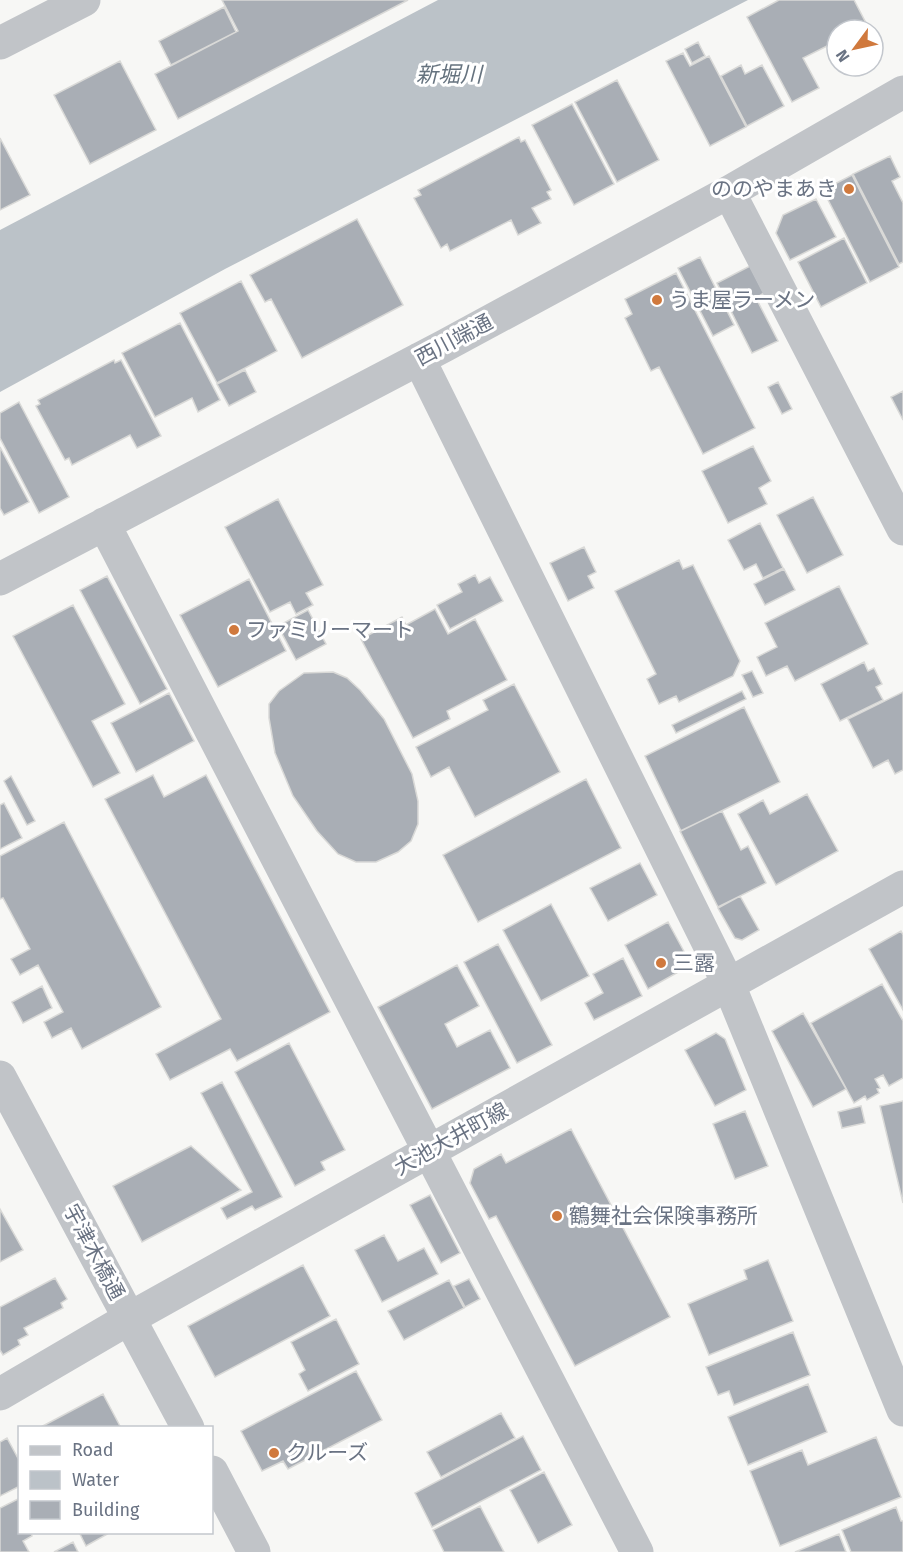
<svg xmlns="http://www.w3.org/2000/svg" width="903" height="1552" font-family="'Fira Sans','Noto Sans JP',sans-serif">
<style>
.water{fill:#bbc2c8}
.building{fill:#a9aeb5;stroke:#d9d9d7;stroke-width:1.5}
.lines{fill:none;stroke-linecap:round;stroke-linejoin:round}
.minor{stroke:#c1c4c8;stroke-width:33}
.poi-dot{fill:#d0793d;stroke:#fff;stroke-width:2}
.labels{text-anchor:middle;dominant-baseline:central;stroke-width:6;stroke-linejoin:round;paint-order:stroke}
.poi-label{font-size:21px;fill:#6a7383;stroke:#fff;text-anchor:start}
.street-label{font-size:21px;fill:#6a7383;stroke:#fff}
.water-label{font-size:22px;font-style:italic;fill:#66737f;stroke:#fff}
</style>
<rect width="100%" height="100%" fill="#f7f7f5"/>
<path class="water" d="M 438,0 L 748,0 L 225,269 L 0,392 L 0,230 Z"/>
<path class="building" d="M 222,0 L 408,0 L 178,119 L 155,74 L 238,31 Z
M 779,0 L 854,0 L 867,25 L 857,30 L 837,30 L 837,41 L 803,58 L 819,88 L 792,102 L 747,17 Z
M 224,7 L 236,32 L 171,65 L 159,41 Z
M 698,42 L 705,56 L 692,63 L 685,49 Z
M 683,53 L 690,66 L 709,56 L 746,127 L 710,146 L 666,61 Z
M 120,61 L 156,130 L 90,164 L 54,95 Z
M 741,65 L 745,74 L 762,65 L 784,106 L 747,126 L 721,76 Z
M 617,80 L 659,160 L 617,182 L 575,102 Z
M 572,104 L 614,184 L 574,205 L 532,125 Z
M 519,137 L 521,142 L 525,140 L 551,190 L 547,192 L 551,199 L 532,208 L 541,223 L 518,235 L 511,220 L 450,251 L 447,244 L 441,248 L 414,198 L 421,195 L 418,190 Z
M 0,138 L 30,195 L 0,210 Z
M 890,156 L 900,177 L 892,181 L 903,203 L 903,262 L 899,264 L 853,174 Z
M 852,175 L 899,267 L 870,282 L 823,190 Z
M 816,199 L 836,237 L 790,260 L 776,233 L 783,215 Z
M 357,219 L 403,305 L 302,358 L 271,299 L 265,302 L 250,275 Z
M 844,238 L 867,283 L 821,307 L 798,262 Z
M 700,257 L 734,325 L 713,336 L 678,268 Z
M 750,266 L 764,293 L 756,298 L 778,341 L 752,353 L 717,283 Z
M 676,273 L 755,428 L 703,454 L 659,367 L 651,371 L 625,318 L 632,314 L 625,299 Z
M 241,281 L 277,351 L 217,383 L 180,313 Z
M 180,323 L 220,400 L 198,412 L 192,398 L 155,417 L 122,353 Z
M 114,360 L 115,363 L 121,360 L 161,436 L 137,448 L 130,435 L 72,465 L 69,458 L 65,460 L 36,406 L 40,404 L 38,400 Z
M 245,370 L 256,392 L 229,406 L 217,384 Z
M 778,382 L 792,409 L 782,414 L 768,387 Z
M 903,391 L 903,420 L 891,397 Z
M 19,402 L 69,497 L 39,513 L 0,438 L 0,413 Z
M 753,446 L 771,481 L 759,488 L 767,504 L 728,523 L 702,471 Z
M 0,447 L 29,502 L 4,515 L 0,508 Z
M 813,497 L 843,555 L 807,573 L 777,515 Z
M 278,499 L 323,585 L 306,593 L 313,605 L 296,614 L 290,602 L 270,612 L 225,527 Z
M 760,523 L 783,568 L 763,578 L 756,564 L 744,570 L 728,540 Z
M 584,547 L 596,572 L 588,576 L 594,588 L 568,601 L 550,563 Z
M 679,560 L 683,569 L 693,565 L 740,661 L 733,676 L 679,702 L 676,696 L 659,704 L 647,679 L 656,674 L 615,591 Z
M 784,569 L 795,590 L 765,605 L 754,584 Z
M 475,575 L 479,583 L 490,577 L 503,601 L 450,629 L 437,605 L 462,592 L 458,584 Z
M 107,576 L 167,689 L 140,704 L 80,590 Z
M 249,579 L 286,651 L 218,687 L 180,615 Z
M 839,586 L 868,644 L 795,681 L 787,666 L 766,676 L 757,657 L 777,647 L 765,623 Z
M 73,605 L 125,704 L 92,721 L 120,773 L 93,787 L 13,636 Z
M 435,609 L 448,634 L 475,619 L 507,680 L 447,711 L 450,719 L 413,738 L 361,639 L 402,617 L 406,625 Z
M 308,610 L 326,644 L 296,660 L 278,626 Z
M 864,662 L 868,671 L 874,668 L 882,684 L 876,687 L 883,700 L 840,721 L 821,684 Z
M 752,671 L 763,693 L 753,697 L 742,675 Z
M 333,672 L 347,678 L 360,690 L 384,719 L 412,774 L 418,801 L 418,824 L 411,841 L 398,852 L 376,862 L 356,862 L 338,854 L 317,831 L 293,796 L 275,753 L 269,718 L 269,704 L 279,691 L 304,673 Z
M 514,684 L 560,772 L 475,817 L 449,767 L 431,777 L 416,747 L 488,710 L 483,700 Z
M 742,691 L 746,699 L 676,733 L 672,725 Z
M 903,692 L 903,770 L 895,774 L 888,760 L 873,768 L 848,719 Z
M 169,693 L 194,741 L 136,772 L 111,723 Z
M 744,707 L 780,782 L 681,831 L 645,756 Z
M 153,775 L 164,797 L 206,775 L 330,1012 L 237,1061 L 230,1049 L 170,1080 L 156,1054 L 221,1019 L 105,799 Z
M 11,776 L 35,821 L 27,825 L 4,781 Z
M 586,779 L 621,848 L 478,922 L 443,855 Z
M 807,794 L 838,851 L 776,885 L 738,814 L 763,800 L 770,814 Z
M 4,803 L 22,838 L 0,849 L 0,805 Z
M 722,811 L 741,850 L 748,846 L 766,883 L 718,907 L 680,831 Z
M 64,822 L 161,1007 L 82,1049 L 71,1028 L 52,1038 L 44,1022 L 63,1012 L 38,965 L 20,975 L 11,959 L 30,949 L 3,898 L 0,899 L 0,856 Z
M 640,863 L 657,895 L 608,921 L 590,888 Z
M 740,896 L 759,930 L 742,940 L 735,938 L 718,908 Z
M 551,904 L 589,976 L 541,1001 L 503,930 Z
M 668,922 L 687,957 L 682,970 L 648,989 L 625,945 Z
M 901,931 L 903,935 L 903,1010 L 869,949 Z
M 498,944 L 552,1045 L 517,1063 L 464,962 Z
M 623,958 L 642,996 L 594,1020 L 585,1003 L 603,993 L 593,974 Z
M 457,965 L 479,1006 L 445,1024 L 457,1047 L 490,1030 L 510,1068 L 432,1109 L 378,1007 Z
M 882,984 L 903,1021 L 903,1078 L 889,1086 L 883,1075 L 875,1079 L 880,1088 L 877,1089 L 879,1093 L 867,1100 L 865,1096 L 854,1103 L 811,1023 Z
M 42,986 L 52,1008 L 23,1023 L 12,1002 Z
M 803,1013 L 846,1089 L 813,1107 L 772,1031 Z
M 716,1033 L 725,1039 L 746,1090 L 715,1106 L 685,1050 Z
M 289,1043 L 345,1150 L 321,1162 L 325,1170 L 295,1186 L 235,1072 Z
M 222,1082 L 282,1197 L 255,1210 L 252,1206 L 227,1219 L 221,1208 L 252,1192 L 201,1093 Z
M 903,1101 L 903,1203 L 880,1106 Z
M 861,1106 L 865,1123 L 842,1128 L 838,1112 Z
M 745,1111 L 768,1166 L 735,1179 L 713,1124 Z
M 571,1129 L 670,1317 L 575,1366 L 496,1216 L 489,1219 L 470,1183 L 474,1169 L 501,1154 L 506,1163 Z
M 191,1146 L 241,1190 L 142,1242 L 113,1186 Z
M 430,1195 L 460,1253 L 441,1263 L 410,1205 Z
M 0,1209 L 23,1250 L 0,1262 Z
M 384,1235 L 398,1261 L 424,1248 L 438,1274 L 382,1302 L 355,1250 Z
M 768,1260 L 793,1321 L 709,1355 L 688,1304 L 747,1279 L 744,1270 Z
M 303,1265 L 330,1316 L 215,1377 L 188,1326 Z
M 55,1278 L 67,1299 L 61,1303 L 63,1308 L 24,1328 L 28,1335 L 18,1340 L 20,1345 L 3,1355 L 0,1350 L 0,1307 Z
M 469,1279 L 480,1299 L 465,1307 L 454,1286 Z
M 449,1280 L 464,1308 L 404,1340 L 388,1311 Z
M 336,1319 L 359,1364 L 308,1391 L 299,1374 L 305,1370 L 291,1342 Z
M 793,1332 L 810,1375 L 734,1405 L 729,1391 L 718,1395 L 706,1367 Z
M 356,1371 L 382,1420 L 288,1469 L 283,1461 L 262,1471 L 241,1431 Z
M 808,1384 L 827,1432 L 748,1465 L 728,1417 Z
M 103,1394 L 121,1428 L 39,1428 Z
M 501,1413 L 515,1438 L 441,1477 L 427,1452 Z
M 523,1436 L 541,1470 L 432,1527 L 415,1493 Z
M 876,1437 L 901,1497 L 780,1546 L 750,1471 L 802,1450 L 808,1465 Z
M 7,1438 L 20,1462 L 20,1486 L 0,1496 L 0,1442 Z
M 544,1472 L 572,1525 L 538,1543 L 510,1490 Z
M 20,1498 L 20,1532 L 30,1532 L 32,1536 L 23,1541 L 29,1552 L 0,1552 L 0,1508 Z
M 480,1506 L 504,1552 L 444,1552 L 433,1530 Z
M 896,1507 L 901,1521 L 903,1521 L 903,1552 L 851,1552 L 842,1530 Z
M 79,1532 L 111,1532 L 86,1546 Z
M 839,1534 L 846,1552 L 795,1552 Z
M 73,1542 L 78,1552 L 54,1552 Z"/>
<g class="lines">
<path class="minor" d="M 0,43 L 84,0
M 729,192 L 903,529
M 419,359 L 729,985 L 903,1410
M 104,524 L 637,1552
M 0,579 L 444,346 L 729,192 L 903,92
M 0,1077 L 188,1428
M 0,1394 L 130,1318 L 903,887
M 212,1472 L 254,1552"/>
</g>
<g class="poi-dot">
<circle cx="849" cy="189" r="6"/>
<circle cx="657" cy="300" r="6"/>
<circle cx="234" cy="630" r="6"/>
<circle cx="661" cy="963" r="6"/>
<circle cx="557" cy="1216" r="6"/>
<circle cx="274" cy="1453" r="6"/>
</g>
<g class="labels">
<g class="poi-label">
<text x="837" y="189" text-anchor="end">ののやまあき</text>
<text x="669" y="300">うま屋ラーメン</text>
<text x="246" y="630">ファミリーマート</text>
<text x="673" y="963">三露</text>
<text x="569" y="1216">鶴舞社会保険事務所</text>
<text x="286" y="1453">クルーズ</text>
</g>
<g class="street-label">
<text transform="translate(454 340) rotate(-28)">西川端通</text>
<text transform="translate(451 1139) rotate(-29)">大池大井町線</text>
<text transform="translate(94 1252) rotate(62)">宇津木橋通</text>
</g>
<g class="water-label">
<text x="449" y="74">新堀川</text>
</g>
</g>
<rect x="18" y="1426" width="195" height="108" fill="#ffffff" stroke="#c3c7cd" stroke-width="1.5"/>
<rect x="30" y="1446" width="30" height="9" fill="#c1c4c8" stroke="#c3c7cd" stroke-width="1.5"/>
<text x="72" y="1456" font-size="18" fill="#6a7383">Road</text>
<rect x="30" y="1471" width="30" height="18" fill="#bbc2c8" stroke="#c3c7cd" stroke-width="1.5"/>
<text x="72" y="1486" font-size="18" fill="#6a7383">Water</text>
<rect x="30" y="1501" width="30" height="18" fill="#a9aeb5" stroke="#c3c7cd" stroke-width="1.5"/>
<text x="72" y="1516" font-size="18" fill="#6a7383">Building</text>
<g transform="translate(855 48) rotate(237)"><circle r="28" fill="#ffffff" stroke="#c3c7cd" stroke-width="1.5"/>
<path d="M0-4.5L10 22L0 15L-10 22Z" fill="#d0793d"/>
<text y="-9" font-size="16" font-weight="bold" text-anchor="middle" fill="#6a7383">N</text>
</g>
</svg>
